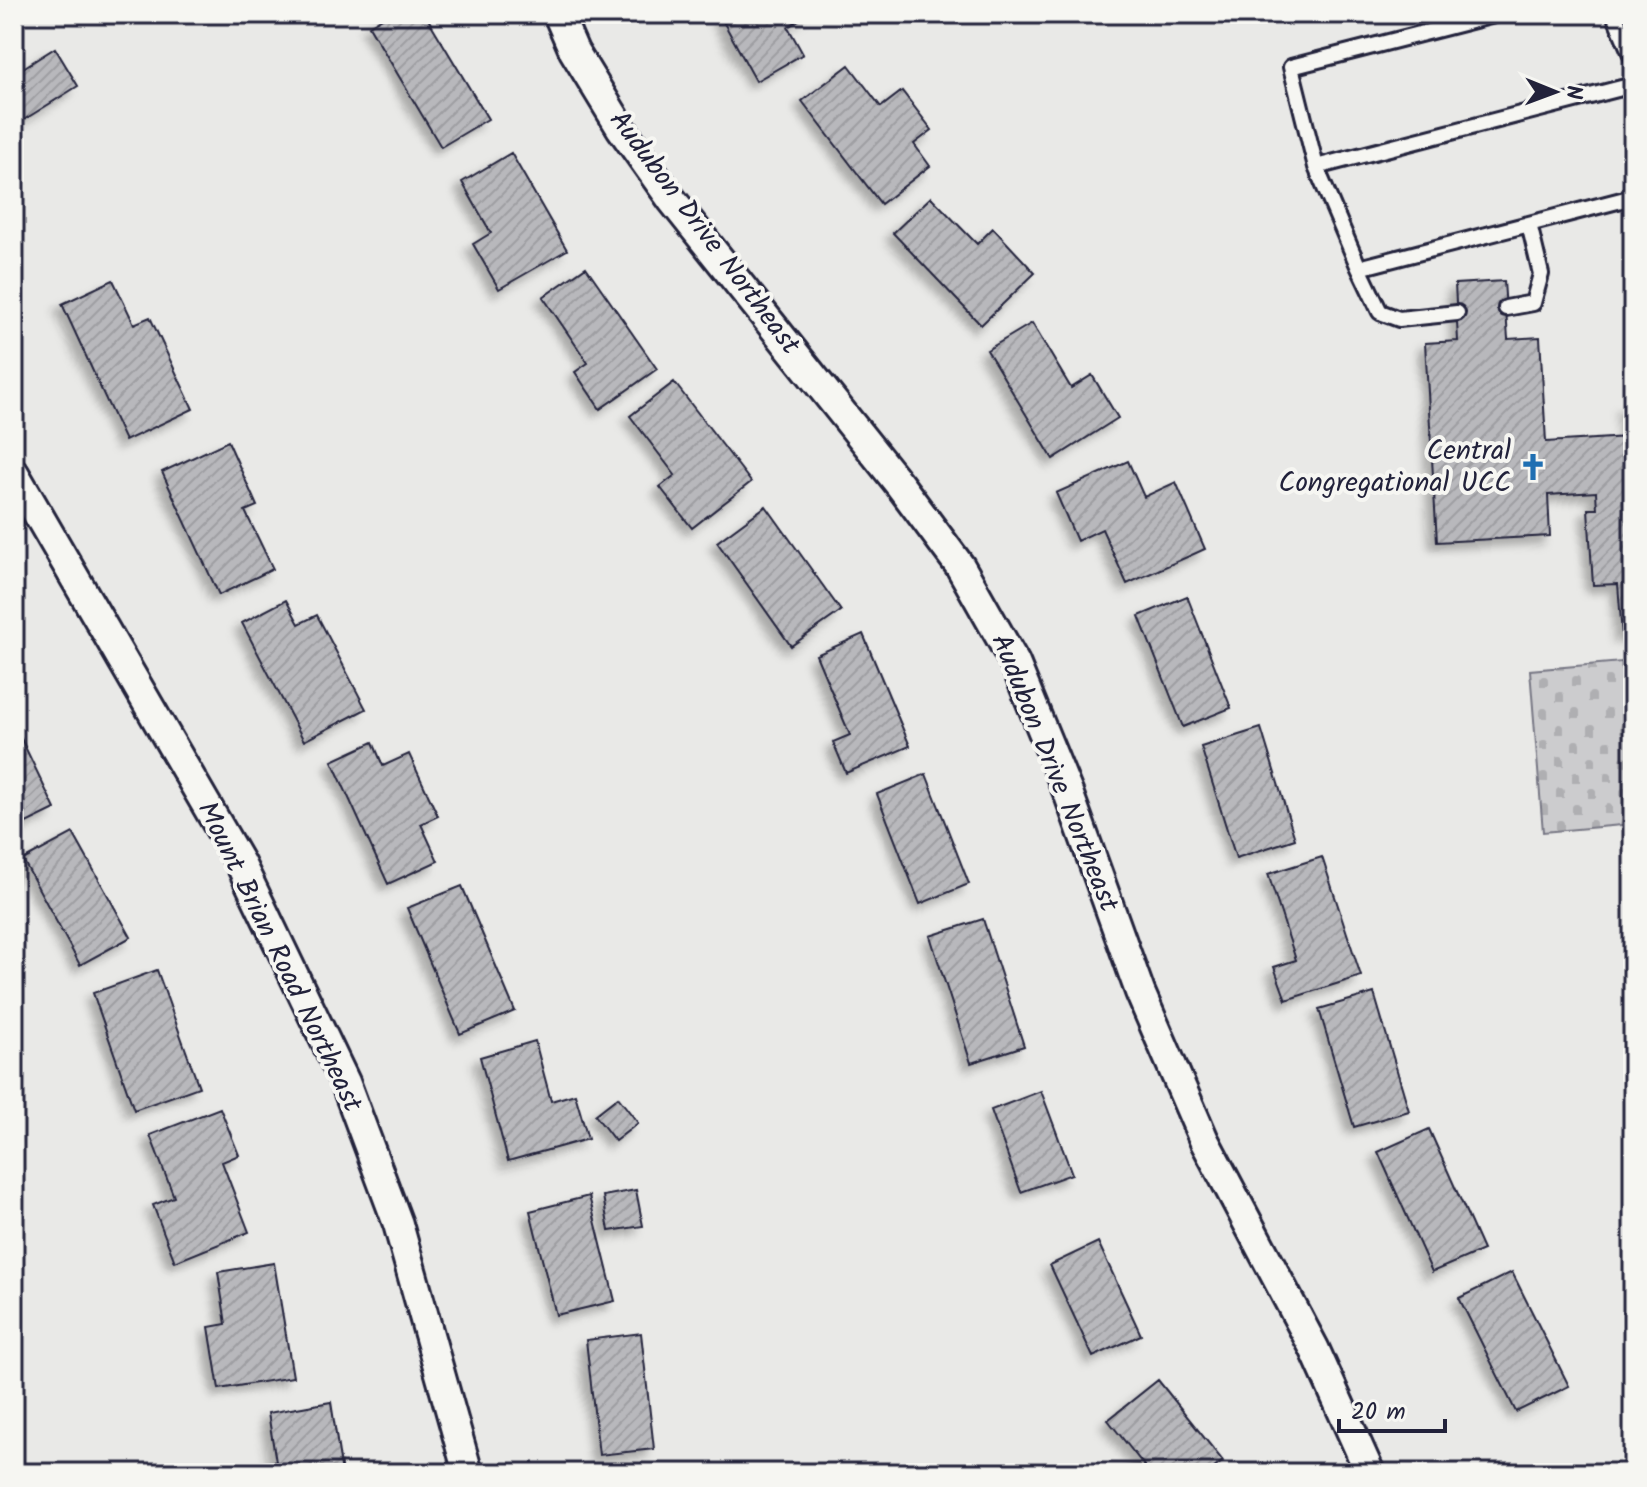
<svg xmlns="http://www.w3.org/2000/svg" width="1647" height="1487" font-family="Kalam,sans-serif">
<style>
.cemetery{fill:url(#cemetery-stones);stroke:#777784;stroke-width:2}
.building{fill:url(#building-hatch);stroke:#22223b;stroke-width:2;filter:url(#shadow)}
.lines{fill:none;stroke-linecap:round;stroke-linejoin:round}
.service-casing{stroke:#22223b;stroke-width:20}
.minor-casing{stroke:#22223b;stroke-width:34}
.service{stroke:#f6f6f2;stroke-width:14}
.minor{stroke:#f6f6f2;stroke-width:28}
.labels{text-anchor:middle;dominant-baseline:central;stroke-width:8;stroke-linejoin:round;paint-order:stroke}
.street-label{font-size:28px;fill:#22223b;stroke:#f6f6f2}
.poi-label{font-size:28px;fill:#22223b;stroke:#f6f6f2;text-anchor:end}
</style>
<defs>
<pattern id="cemetery-stones" width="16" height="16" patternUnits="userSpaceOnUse" patternTransform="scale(2)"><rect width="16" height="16" fill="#ccccce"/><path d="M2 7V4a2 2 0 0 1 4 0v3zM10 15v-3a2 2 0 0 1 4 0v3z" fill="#afafb2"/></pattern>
<pattern id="building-hatch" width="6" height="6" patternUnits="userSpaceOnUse" patternTransform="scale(2)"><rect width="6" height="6" fill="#b8b8bc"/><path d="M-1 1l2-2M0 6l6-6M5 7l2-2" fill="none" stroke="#9e9ea2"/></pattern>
<filter id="shadow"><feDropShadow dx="-7" dy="7" stdDeviation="4" flood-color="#0004"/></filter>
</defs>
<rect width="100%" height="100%" fill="#e9e9e7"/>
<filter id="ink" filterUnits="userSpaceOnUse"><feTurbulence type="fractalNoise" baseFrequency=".0125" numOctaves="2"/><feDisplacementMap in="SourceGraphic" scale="16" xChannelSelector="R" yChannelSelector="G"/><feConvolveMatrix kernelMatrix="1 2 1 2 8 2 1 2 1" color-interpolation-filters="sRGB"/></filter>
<g filter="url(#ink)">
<path class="cemetery" d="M 1633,661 L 1633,824 L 1543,832 L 1530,670 Z"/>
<path class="building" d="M 389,14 L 425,14 L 488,119 L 441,147 L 369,26 Z
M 719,14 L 808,14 L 788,27 L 803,54 L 756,81 Z
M 55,48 L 78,86 L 14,126 L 14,54 L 23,68 Z
M 849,65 L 881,107 L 902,91 L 932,130 L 914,144 L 930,166 L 881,204 L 802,101 Z
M 511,153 L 567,250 L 499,289 L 473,244 L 491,233 L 462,182 Z
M 931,197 L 977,244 L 993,228 L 1035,273 L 981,325 L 893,233 Z
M 586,267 L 657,369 L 600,409 L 575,372 L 588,363 L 543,297 Z
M 113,280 L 134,324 L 150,317 L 193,409 L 125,441 L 62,304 Z
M 1504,281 L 1508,339 L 1540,337 L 1546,442 L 1627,437 L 1625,405 L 1633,405 L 1633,635 L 1622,635 L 1618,584 L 1593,585 L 1588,509 L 1597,509 L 1596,492 L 1548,495 L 1550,536 L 1437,542 L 1425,343 L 1458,341 L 1455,284 Z
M 1032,323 L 1071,388 L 1092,375 L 1118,418 L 1053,459 L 987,350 Z
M 674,382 L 751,482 L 692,528 L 660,487 L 675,475 L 630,416 Z
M 228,441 L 257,506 L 245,511 L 273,569 L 219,595 L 162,472 Z
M 1128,461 L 1144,497 L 1176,482 L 1205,549 L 1127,584 L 1102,529 L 1077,541 L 1056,493 Z
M 766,506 L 841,611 L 791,646 L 717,542 Z
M 1187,596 L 1231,708 L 1183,727 L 1139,616 Z
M 286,600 L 299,624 L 317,615 L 366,709 L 304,741 L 242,623 Z
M 863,634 L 910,746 L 846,773 L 833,742 L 850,735 L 816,655 Z
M 14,724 L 55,809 L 14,829 Z
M 1261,728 L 1295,839 L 1236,858 L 1201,747 Z
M 373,742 L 383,766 L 409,754 L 438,816 L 421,824 L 438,861 L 388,884 L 332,761 Z
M 926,774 L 969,884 L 920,904 L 877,794 Z
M 73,833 L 131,937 L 80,965 L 23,860 Z
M 1322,857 L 1361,976 L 1286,1000 L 1274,967 L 1296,960 L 1268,874 Z
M 462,886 L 515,1011 L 460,1034 L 407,908 Z
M 983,919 L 1024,1046 L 971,1063 L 930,936 Z
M 157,970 L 199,1087 L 134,1110 L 93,993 Z
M 1374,993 L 1409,1111 L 1354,1127 L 1319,1009 Z
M 535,1041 L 551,1101 L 575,1094 L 588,1139 L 508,1161 L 480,1057 Z
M 1041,1091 L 1072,1174 L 1021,1192 L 991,1110 Z
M 618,1097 L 638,1123 L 615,1141 L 595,1115 Z
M 220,1108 L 239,1155 L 222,1162 L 249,1232 L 175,1262 L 153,1205 L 174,1197 L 150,1135 Z
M 1429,1129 L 1483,1250 L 1432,1272 L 1378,1152 Z
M 636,1190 L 643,1226 L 609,1231 L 603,1196 Z
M 589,1196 L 615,1301 L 556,1315 L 530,1211 Z
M 1098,1242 L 1141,1335 L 1093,1357 L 1050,1265 Z
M 274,1263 L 293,1377 L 219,1389 L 209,1327 L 226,1324 L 218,1272 Z
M 1512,1272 L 1569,1386 L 1516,1412 L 1459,1298 Z
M 641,1333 L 654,1449 L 599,1455 L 586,1340 Z
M 1158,1380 L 1223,1461 L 1208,1473 L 1150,1473 L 1108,1420 Z
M 331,1402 L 342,1473 L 256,1473 L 255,1466 L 276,1462 L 268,1413 Z"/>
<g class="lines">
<g class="service-casing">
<path id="service" d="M 1614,14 L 1633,59
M 1633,85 L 1316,167 L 1359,268 L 1633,197
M 1316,167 L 1291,67 L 1498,14
M 1359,268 L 1380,312 L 1399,319 L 1457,313
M 1506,308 L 1533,303 L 1541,274 L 1529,224"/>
</g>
<g class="minor-casing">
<path id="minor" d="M 558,14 L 574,51 L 621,128 L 672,200 L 899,484 L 960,566 L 1015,663 L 1069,795 L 1140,992 L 1204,1140 L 1314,1348 L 1370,1473
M 14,473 L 240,863 L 345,1082 L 398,1224 L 468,1473"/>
</g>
<use href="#service" class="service"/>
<use href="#minor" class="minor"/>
</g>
</g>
<defs>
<g id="church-bare" transform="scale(2.16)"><path d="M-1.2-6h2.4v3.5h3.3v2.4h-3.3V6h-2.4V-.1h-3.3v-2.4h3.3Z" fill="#1f6fb2" stroke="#f6f6f2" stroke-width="2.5" paint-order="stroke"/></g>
</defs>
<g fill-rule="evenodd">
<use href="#church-bare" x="1533" y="467"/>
</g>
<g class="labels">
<g class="street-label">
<text transform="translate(704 233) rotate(53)">Audubon Drive Northeast</text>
<text transform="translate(1054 773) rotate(68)">Audubon Drive Northeast</text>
<text transform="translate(279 957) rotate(64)">Mount Brian Road Northeast</text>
</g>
<g class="poi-label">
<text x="1511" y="451">Central<tspan x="1511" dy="32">Congregational UCC</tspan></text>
</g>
</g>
<rect width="1647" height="1487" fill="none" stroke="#f6f6f2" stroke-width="48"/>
<rect x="24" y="24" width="1599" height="1439" fill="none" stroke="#22223b" stroke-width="3" filter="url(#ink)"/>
<g transform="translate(1555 92) rotate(91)" stroke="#f6f6f2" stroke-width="6" paint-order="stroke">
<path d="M0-6L14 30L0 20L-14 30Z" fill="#22223b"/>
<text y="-12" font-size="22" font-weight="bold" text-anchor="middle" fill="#22223b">N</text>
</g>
<path d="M1339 1419v12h106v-12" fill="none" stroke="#22223b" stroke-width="4"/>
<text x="1351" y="1419" font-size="24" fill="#22223b" stroke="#f6f6f2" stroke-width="6" paint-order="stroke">20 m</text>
</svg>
